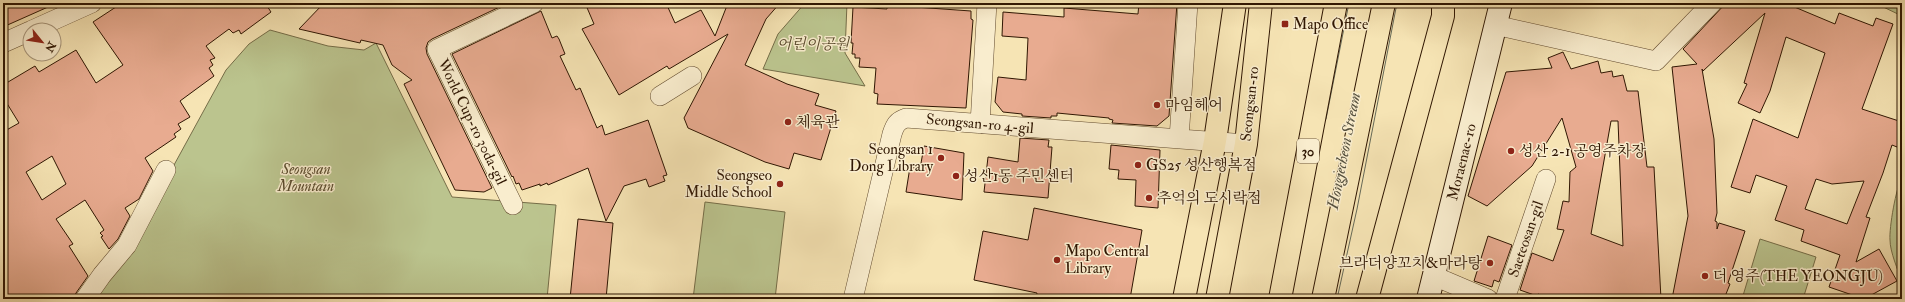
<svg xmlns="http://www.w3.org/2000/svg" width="1905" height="302" font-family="'IM FELL Double Pica','Noto Serif KR',serif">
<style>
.green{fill:#bbc48e;stroke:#756d48}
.pier{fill:#f6e4b4}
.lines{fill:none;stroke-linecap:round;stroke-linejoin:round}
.shore{stroke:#666a58;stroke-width:1}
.building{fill:#e8ab90;stroke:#2f1602;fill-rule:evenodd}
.street-casing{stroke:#614a2e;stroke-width:20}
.secondary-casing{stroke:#2f1602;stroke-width:24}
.primary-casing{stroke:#2f1602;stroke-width:24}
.highway-casing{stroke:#2f1602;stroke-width:24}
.street{stroke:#f9edce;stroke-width:19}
.secondary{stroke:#f9edce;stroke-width:22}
.primary{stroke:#f6e4b4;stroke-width:22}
.highway{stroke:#f6e4b4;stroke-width:22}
.poi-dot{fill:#8f2418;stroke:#f9edce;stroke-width:1.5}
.labels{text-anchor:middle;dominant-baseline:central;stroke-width:3;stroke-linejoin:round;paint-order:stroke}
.shield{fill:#f9edce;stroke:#6c563f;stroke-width:1}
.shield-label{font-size:14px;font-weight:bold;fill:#2f1602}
.poi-label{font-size:15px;fill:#2f1602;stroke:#f9edce;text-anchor:start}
.park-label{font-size:15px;font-style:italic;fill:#594a2c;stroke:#f9edce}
.street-label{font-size:15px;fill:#2f1602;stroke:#f9edce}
.water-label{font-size:16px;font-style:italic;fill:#56513f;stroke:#f9edce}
</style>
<rect width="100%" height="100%" fill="#f6e4b4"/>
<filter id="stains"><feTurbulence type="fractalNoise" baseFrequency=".005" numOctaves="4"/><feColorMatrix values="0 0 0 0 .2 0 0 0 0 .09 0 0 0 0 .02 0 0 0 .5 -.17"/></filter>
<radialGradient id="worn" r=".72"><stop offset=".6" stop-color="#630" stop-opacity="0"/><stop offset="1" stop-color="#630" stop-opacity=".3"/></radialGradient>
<path class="green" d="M 805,3 L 847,3 L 845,53 L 865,86 L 763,69 L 778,34 Z
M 1875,3 L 1902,3 L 1902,16 Z
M 270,30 L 328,46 L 364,50 L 376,43 L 452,197 L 556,205 L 547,299 L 91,299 L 174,165 L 226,70 L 249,44 Z
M 1902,178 L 1902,282 C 1898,270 1890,252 1890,240 C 1889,228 1896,187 1902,178 Z
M 705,202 L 785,212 L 775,299 L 693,299 Z
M 1760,239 L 1816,257 L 1803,299 L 1742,299 Z"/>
<path class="pier" d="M 1332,3 L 1391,3 L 1333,299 L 1273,299 Z"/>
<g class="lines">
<path class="shore" d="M 1326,119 L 1349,3
M 1337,299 L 1357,209 L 1397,3"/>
</g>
<path class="building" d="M 3,3 L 57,3 L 3,27 Z
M 122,3 L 265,3 L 271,12 L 241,34 L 239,30 L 233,33 L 229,29 L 206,46 L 215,58 L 210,60 L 213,65 L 209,68 L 214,76 L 180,101 L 190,117 L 178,124 L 181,129 L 174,134 L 176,137 L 145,158 L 153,171 L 139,199 L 125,208 L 130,216 L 118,239 L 109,249 L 101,237 L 103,236 L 100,233 L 104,230 L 85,200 L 56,219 L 73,244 L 69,246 L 88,276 L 76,293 L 74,299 L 3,299 L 3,132 L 19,123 L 3,97 L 3,85 L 35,66 L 39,72 L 76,50 L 96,83 L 123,65 L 93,22 ZM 52,156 L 66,184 L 42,200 L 26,172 Z
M 324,3 L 508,3 L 432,39 L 428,42 L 426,48 L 427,54 L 492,188 L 484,192 L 455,190 L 404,84 L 412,80 L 392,65 L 383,45 L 361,40 L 360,43 L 299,29 Z
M 585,3 L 666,3 L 675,23 L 701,10 L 715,36 L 728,3 L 780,3 L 766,19 L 745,65 L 787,84 L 819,94 L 815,105 L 836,111 L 821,160 L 794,153 L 789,169 L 765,162 L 688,128 L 684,118 L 728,34 L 669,69 L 667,66 L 619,95 L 582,29 L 594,24 Z
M 1139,3 L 1177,3 L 1169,116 L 1157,126 L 1112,123 L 1113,120 L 1109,119 L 1109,118 L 1057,113 L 1057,116 L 1051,116 L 1051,118 L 1022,116 L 1022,114 L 1003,112 L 995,102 L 998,77 L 1026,80 L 1028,38 L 1002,36 L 1003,12 L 1064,17 L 1064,8 L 1138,14 Z
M 1726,3 L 1785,3 L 1835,24 L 1839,13 L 1873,26 L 1876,18 L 1893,24 L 1862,109 L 1902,122 L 1902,131 L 1897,147 L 1892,145 L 1883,173 L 1866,217 L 1870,218 L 1856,262 L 1879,249 L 1897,281 L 1864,299 L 1829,287 L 1840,255 L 1801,241 L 1804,230 L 1775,220 L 1787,186 L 1756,175 L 1750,193 L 1731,187 L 1753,119 L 1798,138 L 1825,53 L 1786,37 L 1770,91 L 1760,113 L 1738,103 L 1747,84 L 1744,83 L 1765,13 L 1703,71 L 1702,69 L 1714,139 L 1717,213 L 1715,221 L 1717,222 L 1717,229 L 1719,223 L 1745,231 L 1728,283 L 1730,284 L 1724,299 L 1672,299 L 1688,216 L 1672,67 L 1697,64 L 1683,49 ZM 1816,179 L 1832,184 L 1864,181 L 1847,224 L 1805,209 Z
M 887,5 L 971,11 L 971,19 L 973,20 L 966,108 L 877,104 L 878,94 L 874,93 L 876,68 L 859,67 L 860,58 L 855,58 L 855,54 L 852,54 L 853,43 L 851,43 L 853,7 L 887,9 Z
M 541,11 L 552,38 L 557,36 L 559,39 L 565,54 L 560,56 L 576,90 L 580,88 L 597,128 L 602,125 L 605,135 L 648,120 L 667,175 L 663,176 L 665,181 L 649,187 L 646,179 L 624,186 L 606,221 L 588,168 L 548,185 L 547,183 L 540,186 L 540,184 L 522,190 L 519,183 L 516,184 L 513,176 L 512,177 L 452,54 Z
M 1563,52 L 1571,69 L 1598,61 L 1601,73 L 1612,71 L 1613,77 L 1623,75 L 1627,91 L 1638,91 L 1647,167 L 1654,167 L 1661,299 L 1551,299 L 1538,294 L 1537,296 L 1520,290 L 1532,253 L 1553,261 L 1564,230 L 1557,229 L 1563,201 L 1569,202 L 1570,172 L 1576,167 L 1562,118 L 1532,166 L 1487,206 L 1468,196 L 1506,72 L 1552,68 L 1548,58 ZM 1611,121 L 1618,121 L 1623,246 L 1591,234 Z
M 1020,138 L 1049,140 L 1048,147 L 1052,147 L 1048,198 L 984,192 L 988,157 L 1018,162 Z
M 1111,145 L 1160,150 L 1158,208 L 1135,206 L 1136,180 L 1118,179 L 1119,170 L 1109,169 Z
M 924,146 L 964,153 L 962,200 L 906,192 L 910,167 L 920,169 Z
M 1034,208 L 1142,230 L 1130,299 L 1036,299 L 1037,293 L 974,280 L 983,231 L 1028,240 Z
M 578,219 L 613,223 L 606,299 L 570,299 Z
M 1488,236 L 1512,245 L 1499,282 L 1494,280 L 1492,287 L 1474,281 Z"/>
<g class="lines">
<g class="street-casing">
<path id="street" d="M 1495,25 L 1656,61 L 1712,3
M 32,30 L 92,3
M 3,43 L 30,31
M 660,96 L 692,76
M 980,124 L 987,3
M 1179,139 L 1188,3
M 513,205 L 437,49 L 534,3
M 1434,276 L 1488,299
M 85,299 L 102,275 L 127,245 L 166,170
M 853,299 L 892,134 C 895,125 897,121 906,118 L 1246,144
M 1505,299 L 1546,179"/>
</g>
<g class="secondary-casing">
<path id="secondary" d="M 1428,299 L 1501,3"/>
</g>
<g class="primary-casing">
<path id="primary" d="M 1184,299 L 1215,141 L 1235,3
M 1217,299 L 1246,144 L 1261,3"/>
</g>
<g class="highway-casing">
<path id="highway" d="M 1280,299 L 1336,3
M 1323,299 L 1384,3
M 1367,299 L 1443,16 L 1443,3"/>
</g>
<use href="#street" class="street"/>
<use href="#secondary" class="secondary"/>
<use href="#primary" class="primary"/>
<use href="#highway" class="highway"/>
</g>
<g class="poi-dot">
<rect x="1281" y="20" width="8" height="8" rx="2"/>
<circle cx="1157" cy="105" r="4"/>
<circle cx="788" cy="122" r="4"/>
<circle cx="1511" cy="151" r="4"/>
<circle cx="941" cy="158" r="4"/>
<circle cx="1138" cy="165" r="4"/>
<circle cx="956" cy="176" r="4"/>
<circle cx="780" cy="184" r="4"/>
<circle cx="1149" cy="198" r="4"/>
<circle cx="1057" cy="260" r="4"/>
<circle cx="1490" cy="263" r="4"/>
<circle cx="1705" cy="276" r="4"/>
</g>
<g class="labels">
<rect class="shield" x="1297" y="139" width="22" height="24" rx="3"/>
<g class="shield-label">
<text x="1308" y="151">30</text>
</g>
<g class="poi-label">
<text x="1293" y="24">Mapo Office</text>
<text x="1165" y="105">마임헤어</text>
<text x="796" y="122">체육관</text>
<text x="933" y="149" text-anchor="end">Seongsan 1<tspan x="933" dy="17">Dong Library</tspan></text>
<text x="1519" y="151">성산 2-1 공영주차장</text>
<text x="1146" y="165">GS25 성산행복점</text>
<text x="772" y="175" text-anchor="end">Seongseo<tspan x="772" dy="17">Middle School</tspan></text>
<text x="964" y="176">성산1동 주민센터</text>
<text x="1157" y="198">추억의 도시락점</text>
<text x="1065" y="251">Mapo Central<tspan x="1065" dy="17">Library</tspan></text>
<text x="1482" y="263" text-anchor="end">브라더양꼬치&amp;마라탕</text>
<text x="1713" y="276">더 영주(THE YEONGJU)</text>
</g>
<g class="park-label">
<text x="813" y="44">어린이공원</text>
<text x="306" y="169">Seongsan<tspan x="306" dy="17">Mountain</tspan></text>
</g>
<g class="street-label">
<text transform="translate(1250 104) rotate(-84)">Seongsan-ro</text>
<text transform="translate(472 122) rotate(64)">World Cup-ro 30da-gil</text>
<text transform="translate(980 124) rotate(5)">Seongsan-ro 4-gil</text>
<text transform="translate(1462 162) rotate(-76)">Moraenae-ro</text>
<text transform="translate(1526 239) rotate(-71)">Saeteosan-gil</text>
</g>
<g class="water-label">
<text transform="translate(1344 151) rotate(-79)">Hongjecheon Stream</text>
</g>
</g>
<rect width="1905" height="302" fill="none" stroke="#f6e4b4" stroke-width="16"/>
<rect x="4" y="4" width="1897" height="294" fill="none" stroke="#2f1602" stroke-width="2"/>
<rect x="8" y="8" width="1889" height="286" fill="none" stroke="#2f1602"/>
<g transform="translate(42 42) rotate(120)"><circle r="19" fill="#f9edce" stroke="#a8977c"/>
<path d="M0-3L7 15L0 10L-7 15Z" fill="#8f2418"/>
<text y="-6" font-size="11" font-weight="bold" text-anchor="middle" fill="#2f1602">N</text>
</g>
<rect width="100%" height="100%" filter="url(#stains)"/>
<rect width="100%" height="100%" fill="url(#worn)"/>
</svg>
